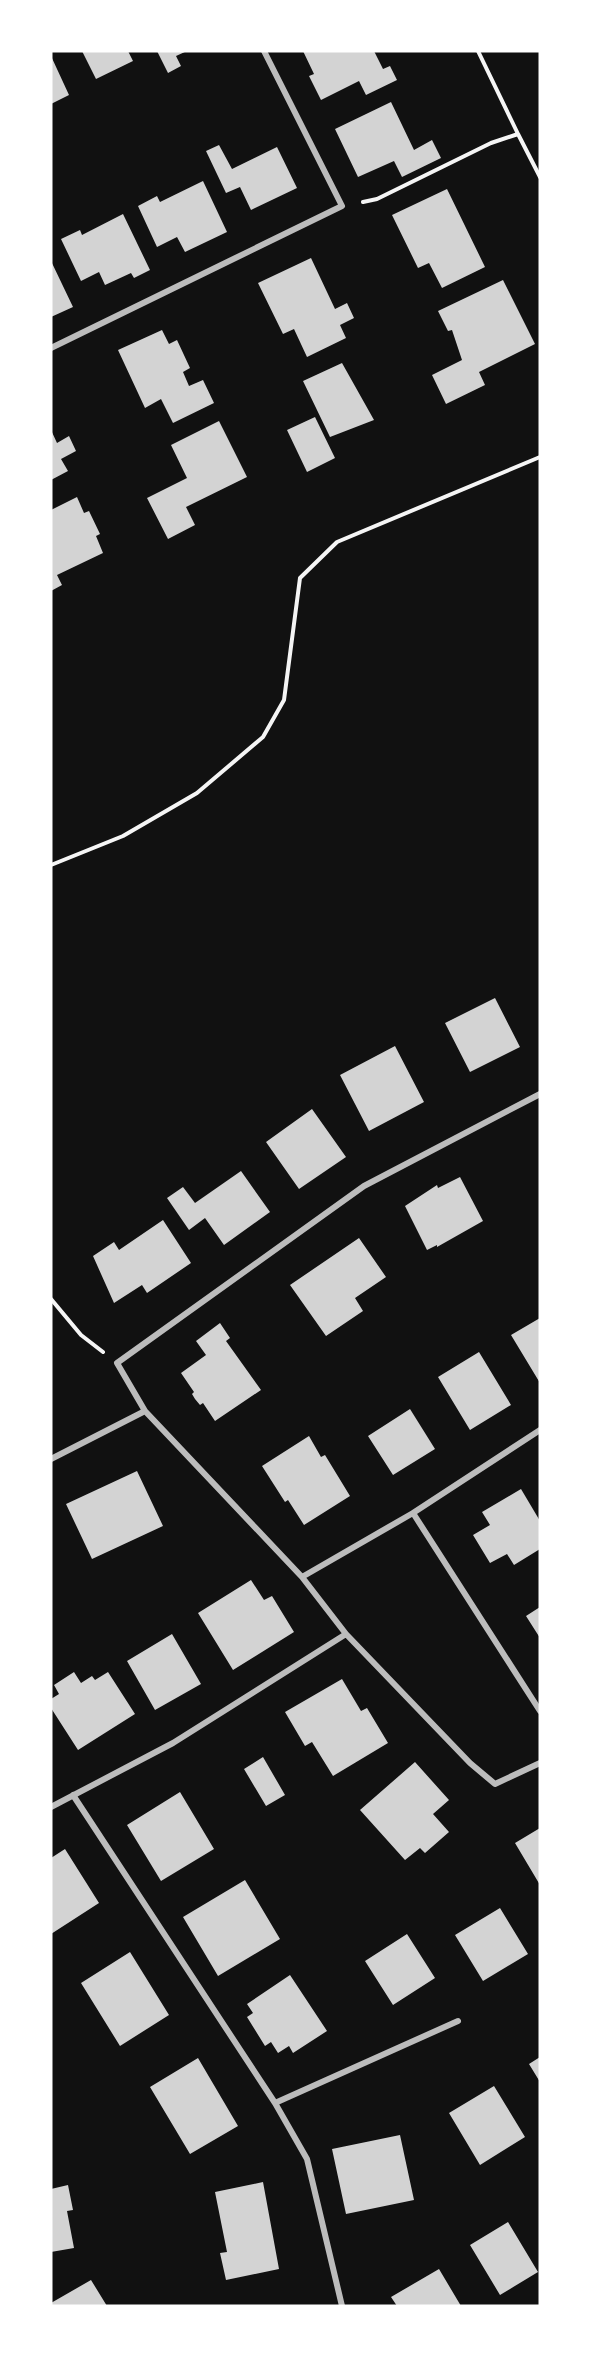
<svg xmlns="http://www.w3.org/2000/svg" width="591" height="2357" font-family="Montserrat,sans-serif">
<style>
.building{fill:#d3d3d3}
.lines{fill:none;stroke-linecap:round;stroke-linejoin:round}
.path{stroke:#f5f5f5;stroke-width:4}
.minor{stroke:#bcbcbc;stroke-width:6}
</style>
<rect width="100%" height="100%" fill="#111"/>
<path class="building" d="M 82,51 L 128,51 L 133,61 L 96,79 Z
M 157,51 L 187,51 L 176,56 L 181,66 L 168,73 Z
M 303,51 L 374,51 L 383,69 L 390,66 L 397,80 L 366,95 L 359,81 L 321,100 L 309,76 L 314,74 Z
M 51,56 L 69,95 L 51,104 Z
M 391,102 L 414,150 L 432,140 L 441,158 L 402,177 L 394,161 L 358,177 L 335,129 Z
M 219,145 L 232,169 L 277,147 L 297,188 L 251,210 L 240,187 L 226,193 L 206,151 Z
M 203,181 L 227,232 L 185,252 L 177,237 L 157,247 L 138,206 L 157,196 L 160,202 Z
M 447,189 L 485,267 L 442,288 L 429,263 L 418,268 L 392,215 Z
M 123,214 L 150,270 L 134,278 L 131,273 L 105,285 L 99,272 L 81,281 L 61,239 L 80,230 L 82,235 Z
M 311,258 L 335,309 L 347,303 L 354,318 L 340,325 L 346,338 L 307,357 L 294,329 L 283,334 L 258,283 Z
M 51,261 L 73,307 L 51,317 Z
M 503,280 L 535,344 L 479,372 L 485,385 L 446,404 L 432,375 L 462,360 L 452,330 L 448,331 L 438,311 Z
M 162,330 L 169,344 L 177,340 L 190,368 L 183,372 L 189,386 L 203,380 L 214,403 L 173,423 L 161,399 L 145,408 L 118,350 Z
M 342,363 L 374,420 L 330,437 L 303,381 Z
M 315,417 L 335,458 L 307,472 L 287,430 Z
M 219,421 L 247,477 L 186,507 L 195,525 L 168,539 L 147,498 L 187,478 L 171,445 Z
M 51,430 L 57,443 L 69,436 L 76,451 L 61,459 L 68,471 L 51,480 Z
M 77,497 L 84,513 L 89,511 L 100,534 L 96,536 L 103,553 L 57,575 L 62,585 L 51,591 L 51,510 Z
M 495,998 L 520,1047 L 470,1072 L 445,1023 Z
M 395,1046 L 424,1102 L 369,1131 L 340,1075 Z
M 312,1109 L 346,1157 L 299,1189 L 266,1142 Z
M 241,1171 L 270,1212 L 224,1245 L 205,1218 L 189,1230 L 167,1198 L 183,1187 L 195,1203 Z
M 460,1177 L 483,1221 L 437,1247 L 437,1245 L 427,1250 L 405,1206 L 437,1185 L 438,1188 Z
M 163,1220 L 191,1263 L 147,1293 L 142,1285 L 114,1303 L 93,1256 L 114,1242 L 119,1250 Z
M 359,1238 L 386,1277 L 355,1298 L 363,1311 L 326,1336 L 290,1285 Z
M 540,1318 L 540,1383 L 511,1335 Z
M 220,1323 L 230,1338 L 226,1341 L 261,1390 L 215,1421 L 203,1403 L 200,1405 L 195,1399 L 192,1394 L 194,1392 L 181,1373 L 206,1355 L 196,1341 Z
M 479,1352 L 511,1405 L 470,1430 L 438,1377 Z
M 410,1409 L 435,1449 L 393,1475 L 368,1436 Z
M 309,1436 L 321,1457 L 325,1455 L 350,1496 L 304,1525 L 288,1500 L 285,1502 L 262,1466 Z
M 137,1471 L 163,1526 L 92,1559 L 66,1504 Z
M 521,1489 L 540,1521 L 540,1549 L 514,1565 L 507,1554 L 490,1563 L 473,1535 L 490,1525 L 482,1512 Z
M 251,1580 L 264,1600 L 272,1596 L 294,1632 L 233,1670 L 198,1613 Z
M 540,1607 L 540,1638 L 526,1616 Z
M 172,1634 L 201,1684 L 155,1710 L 127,1661 Z
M 74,1672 L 81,1683 L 92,1676 L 95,1680 L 108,1672 L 135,1714 L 78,1750 L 51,1708 L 51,1699 L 59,1694 L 54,1685 Z
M 342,1679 L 361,1711 L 367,1708 L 388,1743 L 333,1776 L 312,1742 L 305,1746 L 285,1712 Z
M 263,1757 L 285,1795 L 266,1806 L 244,1769 Z
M 415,1762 L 449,1800 L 433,1814 L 449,1832 L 425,1853 L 420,1848 L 405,1860 L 360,1810 Z
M 180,1792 L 214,1849 L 161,1881 L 127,1825 Z
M 540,1828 L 540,1885 L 515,1843 Z
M 65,1849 L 99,1903 L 51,1934 L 51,1858 Z
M 245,1880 L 280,1939 L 218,1976 L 183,1917 Z
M 500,1908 L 528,1954 L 483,1981 L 455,1935 Z
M 407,1934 L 435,1978 L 393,2005 L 365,1961 Z
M 130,1952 L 169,2015 L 120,2046 L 81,1983 Z
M 290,1975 L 327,2031 L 293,2053 L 289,2046 L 278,2053 L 271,2042 L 265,2046 L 247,2017 L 253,2013 L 247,2004 Z
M 540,2057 L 540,2082 L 529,2064 Z
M 198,2058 L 238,2126 L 190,2154 L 150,2087 Z
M 494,2086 L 525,2137 L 480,2165 L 449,2113 Z
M 400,2135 L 414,2200 L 346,2214 L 332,2149 Z
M 263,2182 L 279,2269 L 226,2280 L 220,2253 L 227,2252 L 215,2192 Z
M 68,2185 L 73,2210 L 67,2211 L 74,2248 L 51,2252 L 51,2189 Z
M 508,2222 L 538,2272 L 500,2295 L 470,2245 Z
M 439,2269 L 461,2306 L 397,2306 L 391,2297 Z
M 91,2280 L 107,2306 L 51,2306 L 51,2303 Z"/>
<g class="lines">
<path class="path" d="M 478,51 L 518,134
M 363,202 L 377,199 L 491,143 L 518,134 L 540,177
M 51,865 L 123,836 L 197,793 L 263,737 L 284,700 L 300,578 L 337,542 L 540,457
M 51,1299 L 81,1335 L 103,1352"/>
<path class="minor" d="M 51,348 L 342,206 L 264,51
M 145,1411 L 117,1363 L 364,1186 L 540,1094
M 51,1459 L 145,1411 L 302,1577 L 346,1634 L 470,1763 L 495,1784 L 540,1763
M 413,1513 L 540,1430
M 302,1577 L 413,1513 L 540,1711
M 73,1795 L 275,2103
M 51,1807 L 173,1743 L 346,1634
M 342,2306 L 307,2159 L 275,2103 L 458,2021"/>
</g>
<rect width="591" height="2357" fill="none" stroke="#ffffff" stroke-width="105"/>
</svg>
